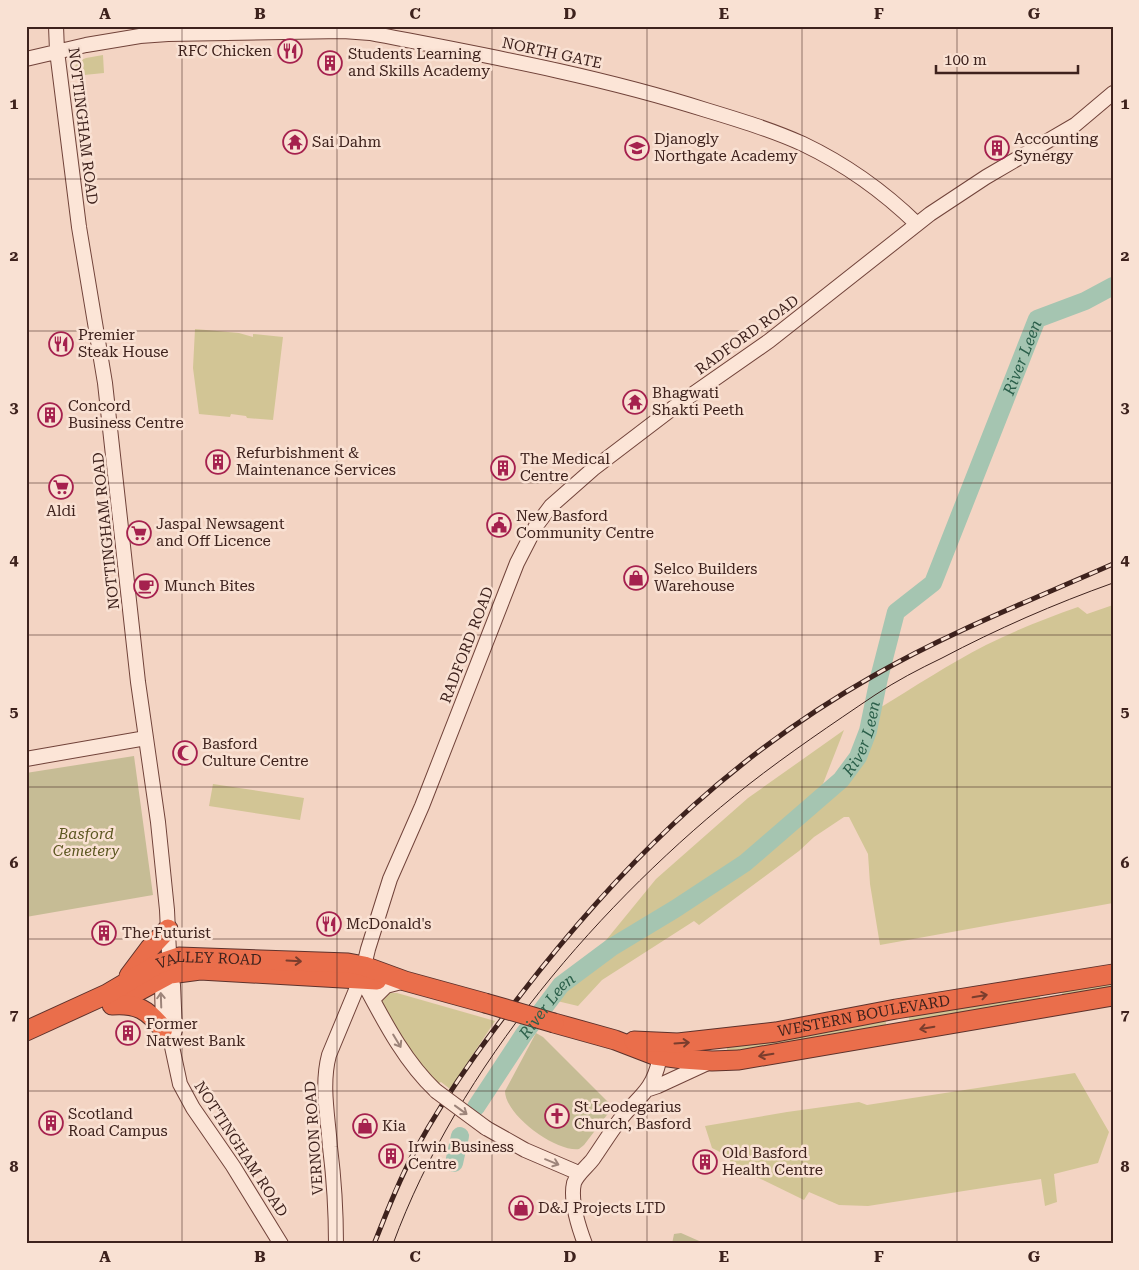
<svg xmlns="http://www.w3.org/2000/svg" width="1139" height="1270" font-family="'Roboto Serif',serif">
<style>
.green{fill:#d2c595}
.cemetery{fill:#c6bc95}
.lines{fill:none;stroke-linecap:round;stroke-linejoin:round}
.river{stroke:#a5c5b1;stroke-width:18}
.secondary-casing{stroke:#71433a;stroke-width:16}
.highway-casing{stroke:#5d322c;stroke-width:21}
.secondary{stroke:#fce5d7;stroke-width:14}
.highway{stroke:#ea6e4b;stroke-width:19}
.tram{stroke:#3e221d;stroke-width:1}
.rail-casing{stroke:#3e221d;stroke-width:5}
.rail{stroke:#f9e1d3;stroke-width:3;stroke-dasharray:9;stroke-linecap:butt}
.secondary-bridge-casing{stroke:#71433a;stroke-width:16;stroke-linecap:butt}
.highway-bridge-casing{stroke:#5d322c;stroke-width:21;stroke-linecap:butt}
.secondary-bridge{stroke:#fce5d7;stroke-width:14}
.highway-bridge{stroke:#ea6e4b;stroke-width:19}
.oneway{stroke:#7a3d2d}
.oneway2{stroke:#9d847a}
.grid{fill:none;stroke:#3e221d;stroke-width:1;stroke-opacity:0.55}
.labels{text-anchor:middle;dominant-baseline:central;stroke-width:5;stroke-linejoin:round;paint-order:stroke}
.poi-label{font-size:15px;fill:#3e221d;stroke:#f9e1d3;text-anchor:start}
.street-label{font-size:15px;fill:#3e221d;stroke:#f9e1d3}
.park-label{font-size:15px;font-style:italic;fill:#5c5721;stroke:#f9e1d3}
.water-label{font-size:16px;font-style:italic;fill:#2b5f4a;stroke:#f9e1d3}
.neatline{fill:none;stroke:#3e221d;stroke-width:2}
.grid-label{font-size:16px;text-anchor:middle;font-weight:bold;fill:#3e221d}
</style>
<rect width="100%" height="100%" fill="#f3d4c3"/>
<path class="green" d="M 103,55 L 104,73 L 74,76 L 75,66 L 81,60 L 86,58 Z
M 195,329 L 239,333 L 253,337 L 253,334 L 283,337 L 273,420 L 247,418 L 246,416 L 231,414 L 230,417 L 199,414 L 193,368 Z
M 1113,605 L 1113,903 L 880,945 L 870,884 L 868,854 L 849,817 L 844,817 L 814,837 L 799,851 L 699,925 L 694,921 L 602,980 L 578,1006 L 557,1001 L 558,998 L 605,960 L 682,914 L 742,873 L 834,794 L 854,773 L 866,752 L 875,713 L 878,709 C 914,687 949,664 986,645 C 1016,630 1047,618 1078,607 L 1087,614 Z
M 844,730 L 821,789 L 744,854 L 598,950 L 656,879 L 748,798 Z
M 213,784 L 304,798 L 300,820 L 209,806 Z
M 1113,979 L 1113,991 L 1067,999 L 1062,994 L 1064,988 Z
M 1039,991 L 1041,1002 L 910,1025 L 908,1013 Z
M 390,993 L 397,993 L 495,1021 L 450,1089 L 441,1082 L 437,1084 L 418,1068 L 380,1003 Z
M 885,1018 L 887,1029 L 727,1054 L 727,1044 Z
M 1075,1073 L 1109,1132 L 1098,1163 L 1054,1174 L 1057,1202 L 1045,1206 L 1041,1179 L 868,1206 L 839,1205 L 809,1192 L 804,1200 L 730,1164 L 730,1157 L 712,1148 L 705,1126 L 787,1112 L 859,1102 L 867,1105 Z"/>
<path class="cemetery" d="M 134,756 L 153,895 L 26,917 L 26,773 Z
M 536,1033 L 543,1037 L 613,1107 L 584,1145 L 579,1149 C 556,1152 505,1115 505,1091 Z
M 681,1233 L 706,1244 L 672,1244 L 674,1234 Z"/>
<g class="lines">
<g class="river">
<path id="s1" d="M 476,1107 L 524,1034 L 561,985 L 612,947 L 675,909 L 745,863 L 841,780 L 858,757 L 868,731 L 879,678 L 896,612 L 933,583 L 1037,319 L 1085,301 L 1113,286"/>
<path d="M 454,1163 L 460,1136"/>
</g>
<g class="secondary-casing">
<path id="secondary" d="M 56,26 L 57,51 L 79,227 L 105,383 L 138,682 L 158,822 L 167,910 L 170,974 L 173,985 L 175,1030 L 171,1042
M 26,59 L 86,45 L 140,36 L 168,34 L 343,31 L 370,33 C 483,55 596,75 706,110 C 739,120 772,130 803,144 C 845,164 884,192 917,224
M 26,759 L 146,738
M 169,974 L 162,984 L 163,1029 L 171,1042 L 180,1084 L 193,1108 L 233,1166 L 281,1244
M 361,978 C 382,1017 403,1060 436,1091
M 373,999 L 386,986 L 405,981
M 649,1089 L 658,1086 L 710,1062
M 486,1128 L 525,1150 L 574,1171 L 579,1175
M 336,1244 C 336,1212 334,1179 330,1147 C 328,1117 321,1085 329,1055 L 361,978 L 368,949 L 390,879 L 422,806 L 517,563 L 536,526 L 551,506 L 593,469 L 673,408 L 769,341 L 930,214 L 986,177 L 1075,125 L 1113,93
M 585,1244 C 579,1228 570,1200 574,1183 C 577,1174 587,1167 593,1159 C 602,1146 610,1133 619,1121 C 637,1097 652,1093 659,1061 L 654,1055"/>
</g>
<g class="highway-casing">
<g id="highway">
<path d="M 129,976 L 150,948 L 168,929"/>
<path d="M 122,1000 L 170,974 L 200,970 L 377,980"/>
<path d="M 112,1005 C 137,1003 148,1010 163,1029"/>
<path d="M 554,1023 L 615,1040 L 654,1055 L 683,1059 L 712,1061 L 739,1060 L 1113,996"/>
<path id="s2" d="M 26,1031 L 107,994 L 158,964 L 179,957 L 348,963 L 364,966 L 405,981 L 485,1003"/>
<path id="s3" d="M 634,1041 L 678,1043 L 776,1032 L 896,1009 L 1113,974"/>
</g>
</g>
<use href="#secondary" class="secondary"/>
<use href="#highway" class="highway"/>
<path class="tram" d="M 393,1244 C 458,1067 601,901 748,785 C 789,753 832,724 875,695 C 896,681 919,669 942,658 C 997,629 1054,604 1113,583"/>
<g class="rail-casing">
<path id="rail" d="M 374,1244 C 387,1212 399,1179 416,1149 C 451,1085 495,1027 540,970 C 636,850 739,752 873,676 C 949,632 1032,600 1113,564"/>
</g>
<use href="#rail" class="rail"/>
<g class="secondary-bridge-casing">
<path id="secondary-bridge" d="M 436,1091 L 486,1128"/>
</g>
<g class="highway-bridge-casing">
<path id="highway-bridge" d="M 485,1003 L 554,1023"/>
</g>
<use href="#secondary-bridge" class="secondary-bridge"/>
<use href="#highway-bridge" class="highway-bridge"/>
</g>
<defs><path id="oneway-shaft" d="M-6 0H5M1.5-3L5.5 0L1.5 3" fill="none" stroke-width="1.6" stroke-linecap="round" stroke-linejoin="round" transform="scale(1.25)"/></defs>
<g class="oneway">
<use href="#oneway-shaft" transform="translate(294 961) rotate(3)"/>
<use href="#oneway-shaft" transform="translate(980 996) rotate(-10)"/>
<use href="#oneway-shaft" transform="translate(927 1028) rotate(170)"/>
<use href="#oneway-shaft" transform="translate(682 1043) rotate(-4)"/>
<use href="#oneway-shaft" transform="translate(766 1055) rotate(171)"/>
</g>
<g class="oneway2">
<use href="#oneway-shaft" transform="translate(161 1000) rotate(-92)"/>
<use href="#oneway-shaft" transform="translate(397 1041) rotate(59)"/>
<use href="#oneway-shaft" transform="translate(461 1110) rotate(36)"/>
<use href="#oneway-shaft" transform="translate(552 1162) rotate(22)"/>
</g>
<path class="grid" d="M 182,26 L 182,1244M 337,26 L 337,1244M 492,26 L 492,1244M 647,26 L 647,1244M 802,26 L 802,1244M 957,26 L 957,1244M 26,179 L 1113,179M 26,331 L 1113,331M 26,483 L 1113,483M 26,635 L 1113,635M 26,787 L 1113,787M 26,939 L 1113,939M 26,1091 L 1113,1091"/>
<defs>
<g id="restaurant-ring" transform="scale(1.25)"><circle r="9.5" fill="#f9e1d3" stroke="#a5214e" stroke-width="1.5"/><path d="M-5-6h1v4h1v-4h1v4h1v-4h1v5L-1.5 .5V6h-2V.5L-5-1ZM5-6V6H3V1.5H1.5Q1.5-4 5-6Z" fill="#a5214e"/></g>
<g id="building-ring" transform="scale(1.25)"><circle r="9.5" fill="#f9e1d3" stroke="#a5214e" stroke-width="1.5"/><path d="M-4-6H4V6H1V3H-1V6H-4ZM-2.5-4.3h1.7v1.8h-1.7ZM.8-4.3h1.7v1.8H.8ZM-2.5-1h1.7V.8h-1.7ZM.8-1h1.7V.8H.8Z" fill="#a5214e"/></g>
<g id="temple-ring" transform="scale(1.25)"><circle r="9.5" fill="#f9e1d3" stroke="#a5214e" stroke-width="1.5"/><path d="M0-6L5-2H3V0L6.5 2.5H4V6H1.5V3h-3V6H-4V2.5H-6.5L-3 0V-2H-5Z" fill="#a5214e"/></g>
<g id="school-ring" transform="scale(1.25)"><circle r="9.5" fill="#f9e1d3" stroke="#a5214e" stroke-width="1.5"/><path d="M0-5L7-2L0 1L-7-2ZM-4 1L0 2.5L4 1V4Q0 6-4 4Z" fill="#a5214e"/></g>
<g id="supermarket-ring" transform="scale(1.25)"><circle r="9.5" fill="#f9e1d3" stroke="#a5214e" stroke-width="1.5"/><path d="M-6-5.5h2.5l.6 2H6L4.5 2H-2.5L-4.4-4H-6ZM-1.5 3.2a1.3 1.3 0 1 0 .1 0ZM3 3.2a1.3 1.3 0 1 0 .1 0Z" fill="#a5214e"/></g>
<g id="civic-ring" transform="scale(1.25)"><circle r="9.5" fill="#f9e1d3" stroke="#a5214e" stroke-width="1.5"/><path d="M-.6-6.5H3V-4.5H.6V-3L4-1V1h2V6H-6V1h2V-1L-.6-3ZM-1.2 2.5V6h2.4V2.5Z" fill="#a5214e"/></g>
<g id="shop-ring" transform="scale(1.25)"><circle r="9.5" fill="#f9e1d3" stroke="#a5214e" stroke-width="1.5"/><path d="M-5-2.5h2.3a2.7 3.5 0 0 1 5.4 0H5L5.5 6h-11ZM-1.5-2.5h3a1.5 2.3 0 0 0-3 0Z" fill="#a5214e"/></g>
<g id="cafe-ring" transform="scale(1.25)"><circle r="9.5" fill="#f9e1d3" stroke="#a5214e" stroke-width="1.5"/><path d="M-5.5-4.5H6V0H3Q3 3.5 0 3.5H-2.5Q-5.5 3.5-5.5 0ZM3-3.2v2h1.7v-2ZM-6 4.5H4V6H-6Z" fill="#a5214e"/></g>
<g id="mosque-ring" transform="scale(1.25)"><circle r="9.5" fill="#f9e1d3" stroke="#a5214e" stroke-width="1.5"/><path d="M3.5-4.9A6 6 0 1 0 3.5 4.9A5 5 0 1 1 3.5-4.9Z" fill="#a5214e"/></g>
<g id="church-ring" transform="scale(1.25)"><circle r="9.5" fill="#f9e1d3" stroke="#a5214e" stroke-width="1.5"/><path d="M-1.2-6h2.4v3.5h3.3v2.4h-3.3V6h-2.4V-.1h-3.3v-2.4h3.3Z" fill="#a5214e"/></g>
</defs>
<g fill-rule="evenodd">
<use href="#restaurant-ring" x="290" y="51"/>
<use href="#building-ring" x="330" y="63"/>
<use href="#temple-ring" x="295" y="142"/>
<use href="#school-ring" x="637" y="148"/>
<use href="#building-ring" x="997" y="148"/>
<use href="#restaurant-ring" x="61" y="344"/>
<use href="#temple-ring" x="635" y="402"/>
<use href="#building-ring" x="50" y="415"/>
<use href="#building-ring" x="218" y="462"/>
<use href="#building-ring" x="503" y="468"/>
<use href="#supermarket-ring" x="61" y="487"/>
<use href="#civic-ring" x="499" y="525"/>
<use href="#supermarket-ring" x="139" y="533"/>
<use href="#shop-ring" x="636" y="578"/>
<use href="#cafe-ring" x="146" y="586"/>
<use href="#mosque-ring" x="185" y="753"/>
<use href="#restaurant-ring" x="329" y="924"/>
<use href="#building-ring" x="104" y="933"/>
<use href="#building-ring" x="128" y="1033"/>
<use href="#church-ring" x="557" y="1116"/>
<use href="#building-ring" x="51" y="1123"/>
<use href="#shop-ring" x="365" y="1126"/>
<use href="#building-ring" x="391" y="1156"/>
<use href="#building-ring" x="705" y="1162"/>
<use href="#shop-ring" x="521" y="1208"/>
</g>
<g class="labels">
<g class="poi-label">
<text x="272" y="51" text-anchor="end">RFC Chicken</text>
<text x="348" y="54">Students Learning<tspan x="348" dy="17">and Skills Academy</tspan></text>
<text x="654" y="139">Djanogly<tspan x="654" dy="17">Northgate Academy</tspan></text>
<text x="1014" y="139">Accounting<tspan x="1014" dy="17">Synergy</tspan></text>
<text x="312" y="142">Sai Dahm</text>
<text x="78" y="335">Premier<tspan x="78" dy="17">Steak House</tspan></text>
<text x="652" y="393">Bhagwati<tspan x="652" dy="17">Shakti Peeth</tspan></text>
<text x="68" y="406">Concord<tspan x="68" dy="17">Business Centre</tspan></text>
<text x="236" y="453">Refurbishment &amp;<tspan x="236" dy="17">Maintenance Services</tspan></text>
<text x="520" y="459">The Medical<tspan x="520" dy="17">Centre</tspan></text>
<text x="61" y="511" text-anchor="middle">Aldi</text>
<text x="516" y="516">New Basford<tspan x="516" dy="17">Community Centre</tspan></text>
<text x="156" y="524">Jaspal Newsagent<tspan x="156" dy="17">and Off Licence</tspan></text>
<text x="654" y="569">Selco Builders<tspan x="654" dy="17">Warehouse</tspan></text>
<text x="164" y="586">Munch Bites</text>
<text x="202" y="744">Basford<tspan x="202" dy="17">Culture Centre</tspan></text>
<text x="346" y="924">McDonald's</text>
<text x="122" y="933">The Futurist</text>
<text x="146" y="1024">Former<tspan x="146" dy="17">Natwest Bank</tspan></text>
<text x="574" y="1107">St Leodegarius<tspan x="574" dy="17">Church, Basford</tspan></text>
<text x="68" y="1114">Scotland<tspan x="68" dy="17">Road Campus</tspan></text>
<text x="382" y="1126">Kia</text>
<text x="408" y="1147">Irwin Business<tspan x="408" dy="17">Centre</tspan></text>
<text x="722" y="1153">Old Basford<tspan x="722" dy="17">Health Centre</tspan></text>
<text x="538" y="1208">D&amp;J Projects LTD</text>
</g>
<g class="street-label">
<text transform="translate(552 53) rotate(12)">NORTH GATE</text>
<text transform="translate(83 126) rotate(83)">NOTTINGHAM ROAD</text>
<text transform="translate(747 335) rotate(-36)">RADFORD ROAD</text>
<text transform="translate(106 531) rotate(-96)">NOTTINGHAM ROAD</text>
<text transform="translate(467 645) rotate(-69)">RADFORD ROAD</text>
<text stroke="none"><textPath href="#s2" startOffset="200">VALLEY ROAD</textPath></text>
<text stroke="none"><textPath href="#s3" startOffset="232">WESTERN BOULEVARD</textPath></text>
<text transform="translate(314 1138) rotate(-94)">VERNON ROAD</text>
<text transform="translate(241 1149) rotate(57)">NOTTINGHAM ROAD</text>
</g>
<g class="park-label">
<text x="86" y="834">Basford<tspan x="86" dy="17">Cemetery</tspan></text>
</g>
<g class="water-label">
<text stroke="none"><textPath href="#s1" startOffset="965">River Leen</textPath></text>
<text stroke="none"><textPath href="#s1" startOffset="544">River Leen</textPath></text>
<text stroke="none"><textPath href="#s1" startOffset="124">River Leen</textPath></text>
</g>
</g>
<rect width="1139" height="1270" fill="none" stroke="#f9e1d3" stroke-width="55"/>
<path d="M936 65v8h142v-8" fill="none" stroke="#3e221d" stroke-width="2.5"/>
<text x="944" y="65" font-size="15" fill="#3e221d" stroke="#f9e1d3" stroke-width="4" paint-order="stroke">100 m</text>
<rect x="28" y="28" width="1084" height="1214" class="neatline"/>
<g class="grid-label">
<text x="105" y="19">A</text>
<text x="260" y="19">B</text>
<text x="415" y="19">C</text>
<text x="570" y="19">D</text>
<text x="724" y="19">E</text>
<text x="879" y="19">F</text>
<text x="1034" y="19">G</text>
<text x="14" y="109">1</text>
<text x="1125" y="109">1</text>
<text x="14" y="261">2</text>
<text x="1125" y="261">2</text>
<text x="14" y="413">3</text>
<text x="1125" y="413">3</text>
<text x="14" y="565">4</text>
<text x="1125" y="565">4</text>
<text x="14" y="717">5</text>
<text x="1125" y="717">5</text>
<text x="14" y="868">6</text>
<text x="1125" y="868">6</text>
<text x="14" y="1020">7</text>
<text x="1125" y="1020">7</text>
<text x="14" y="1172">8</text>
<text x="1125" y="1172">8</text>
<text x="105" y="1262">A</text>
<text x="260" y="1262">B</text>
<text x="415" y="1262">C</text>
<text x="570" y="1262">D</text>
<text x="724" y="1262">E</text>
<text x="879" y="1262">F</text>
<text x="1034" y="1262">G</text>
</g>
</svg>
